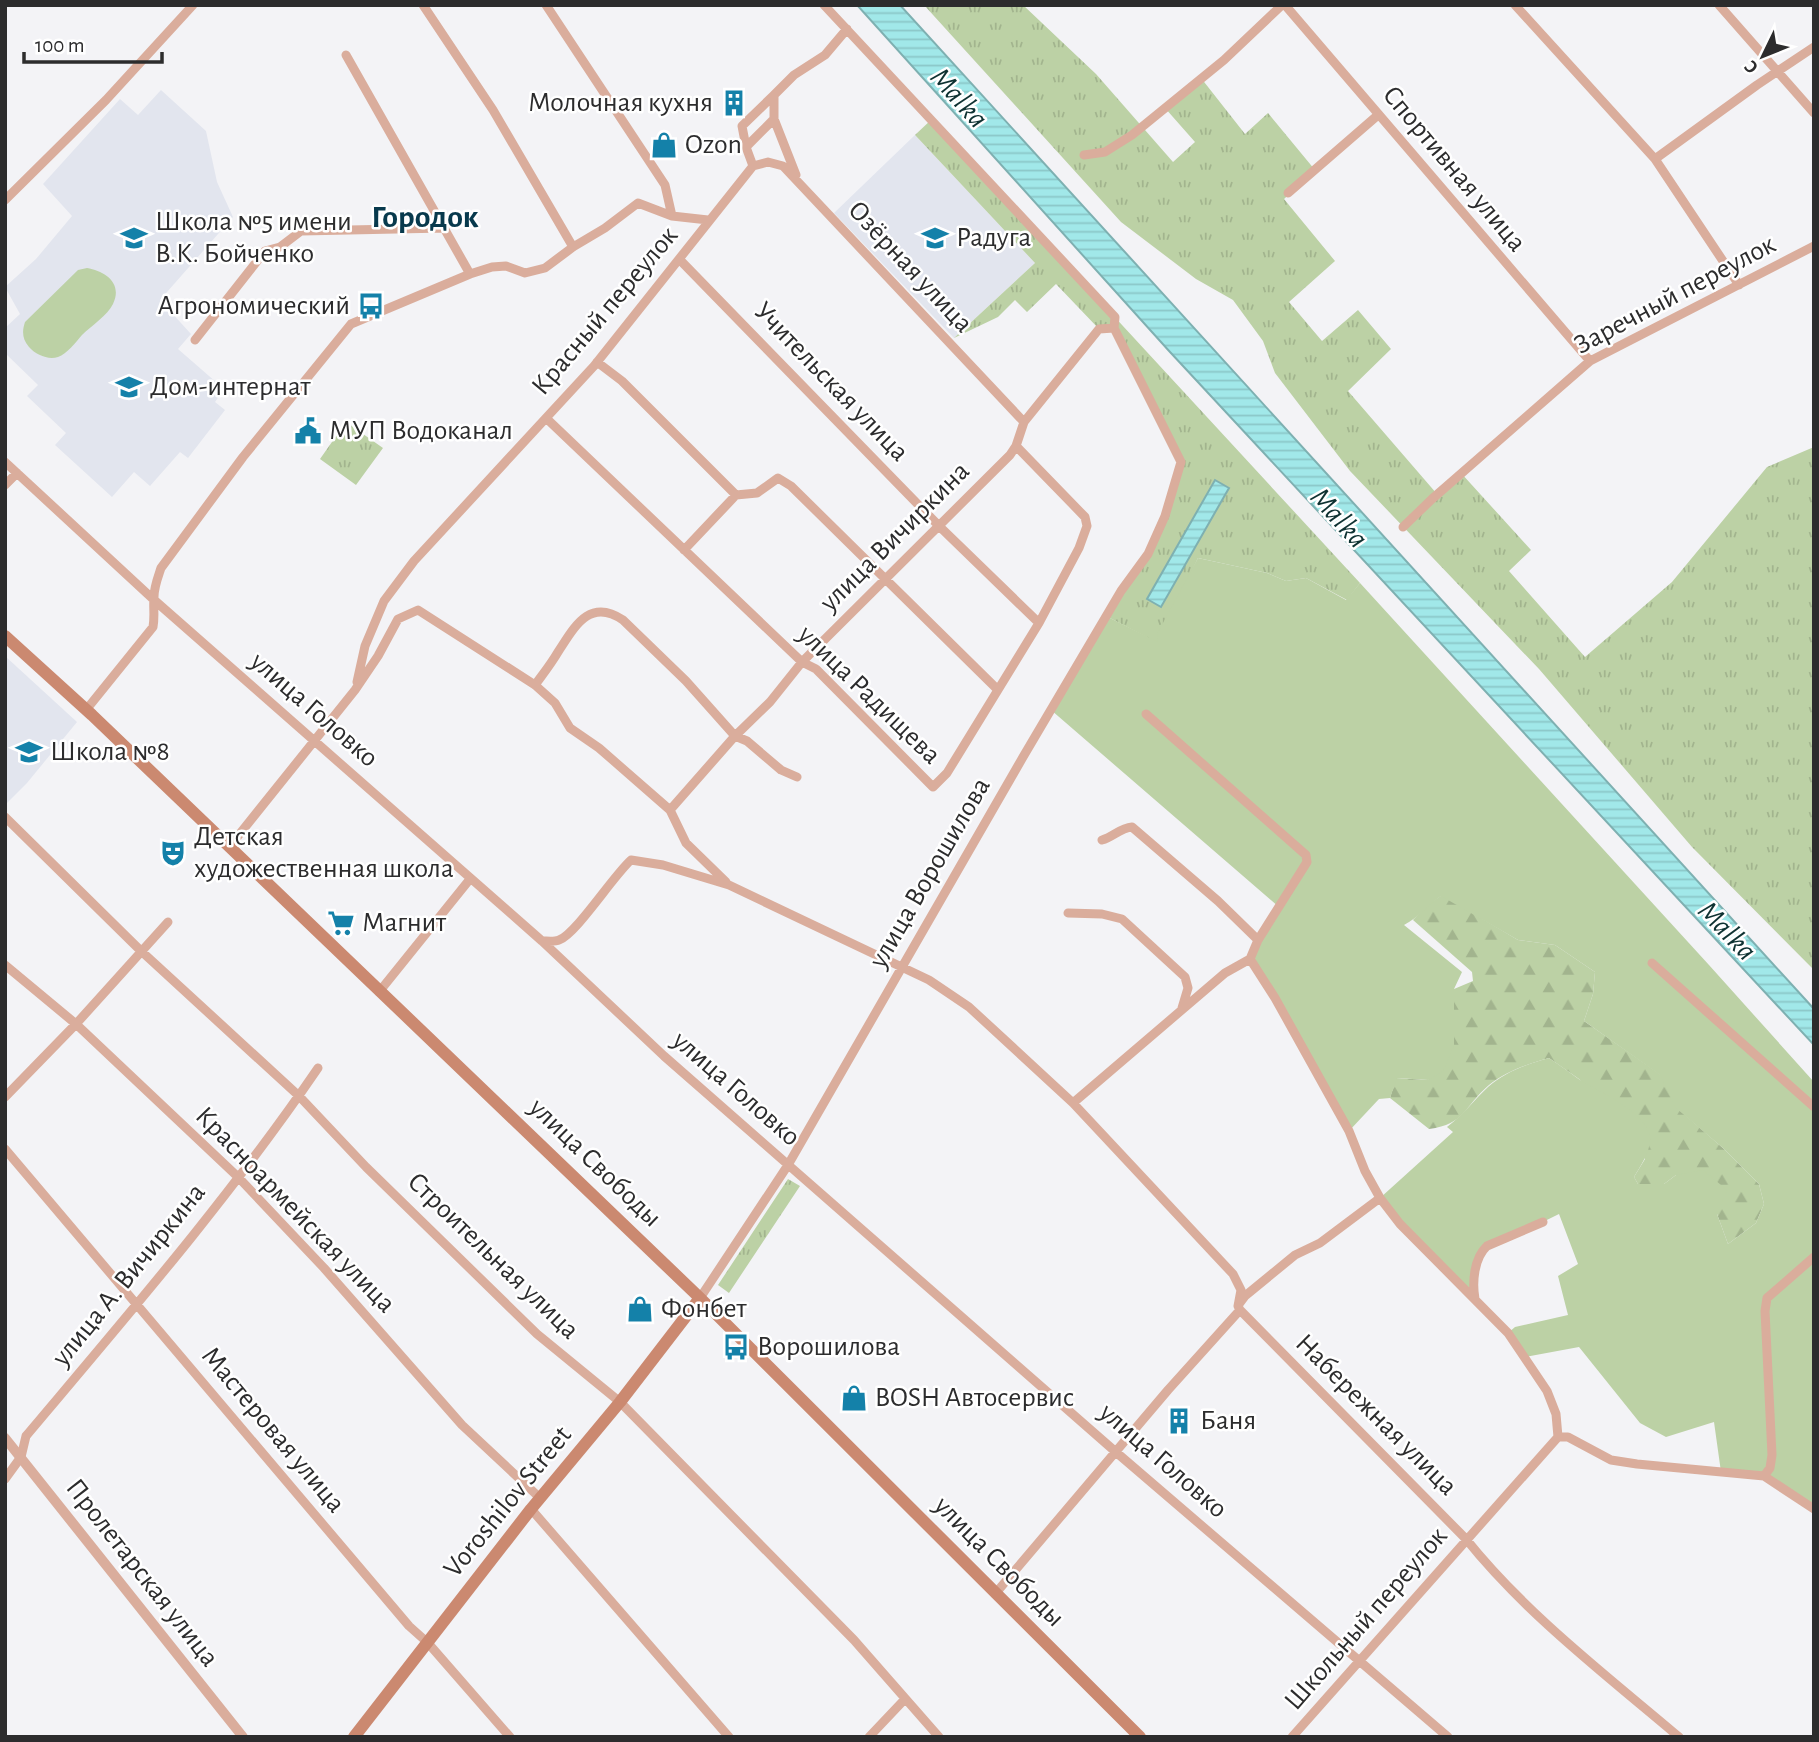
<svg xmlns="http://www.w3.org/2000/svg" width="1819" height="1742" font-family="'Alegreya Sans',sans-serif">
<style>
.built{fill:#e2e5ee}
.grass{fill:url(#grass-tufts);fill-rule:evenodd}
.forest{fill:url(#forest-firs)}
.green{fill:#bcd1a5}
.water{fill:url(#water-rules);stroke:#7eb0b1;stroke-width:2}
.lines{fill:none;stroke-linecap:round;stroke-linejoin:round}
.minor{stroke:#daad9c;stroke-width:9}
.tertiary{stroke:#daad9c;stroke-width:10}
.secondary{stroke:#cb8970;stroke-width:12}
.labels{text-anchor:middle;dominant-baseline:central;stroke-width:5;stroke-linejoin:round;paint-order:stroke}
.poi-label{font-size:28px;fill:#2c2c2d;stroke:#fff;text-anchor:start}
.street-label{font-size:28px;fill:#2c2c2d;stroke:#fff}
.water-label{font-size:30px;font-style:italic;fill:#0e3232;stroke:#fff}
.quarter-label{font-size:32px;font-weight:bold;fill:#083a4d;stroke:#fff}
</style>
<defs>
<pattern id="grass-tufts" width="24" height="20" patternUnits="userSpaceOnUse" patternTransform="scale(1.75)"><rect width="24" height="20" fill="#bcd1a5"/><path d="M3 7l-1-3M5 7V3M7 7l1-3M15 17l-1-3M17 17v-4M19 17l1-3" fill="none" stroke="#a2b48e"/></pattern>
<pattern id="forest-firs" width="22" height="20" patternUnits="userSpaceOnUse" patternTransform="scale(1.75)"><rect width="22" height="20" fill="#bcd1a5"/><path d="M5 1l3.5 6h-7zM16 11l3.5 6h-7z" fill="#a2b48e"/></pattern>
<pattern id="water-rules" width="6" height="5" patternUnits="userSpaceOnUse" patternTransform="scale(1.75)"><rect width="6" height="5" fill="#a1e8e9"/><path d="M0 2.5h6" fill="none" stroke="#8bc7c8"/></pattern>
</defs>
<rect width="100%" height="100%" fill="#f3f3f6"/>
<path class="built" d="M 161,90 L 206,131 L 217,182 L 233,217 L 160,300 L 191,334 L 178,349 L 224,389 L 215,402 L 225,410 L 188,458 L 180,452 L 150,486 L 134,472 L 112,497 L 55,445 L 66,433 L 27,396 L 38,385 L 5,353 L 5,328 L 20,314 L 5,287 L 36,259 L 72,216 L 43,184 L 120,99 L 138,115 Z
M 915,135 L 1035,263 L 954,338 L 834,213 Z
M 5,656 L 77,722 L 27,783 L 5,805 Z"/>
<path class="grass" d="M 924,5 L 1023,5 L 1096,74 L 1173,162 L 1195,142 L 1165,108 L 1201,78 L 1245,134 L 1268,113 L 1315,170 L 1284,199 L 1335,261 L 1289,302 L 1322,341 L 1358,310 L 1391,349 L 1348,391 L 1437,494 L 1461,473 L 1531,550 L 1509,571 L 1585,657 L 1672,582 L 1767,467 L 1814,447 L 1814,970 L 1692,847 L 1539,669 L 1350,471 L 1275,373 L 1263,341 L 1233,300 L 1196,279 L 1121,222 Z
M 932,119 L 1360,583 L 1347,600 L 1306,578 L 1286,581 L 1267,573 L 1198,558 L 1158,643 L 1106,616 L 1148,554 L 1181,462 L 1114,329 L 1099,329 L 1056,284 L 1027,312 L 1015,300 L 998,317 L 954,338 L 1035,263 L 915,135 ZM 1215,480 L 1229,488 L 1161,607 Z
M 346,422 L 383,448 L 356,485 L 320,459 Z
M 788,1179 L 800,1186 L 729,1293 L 718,1285 Z"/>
<path class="forest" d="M 1442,895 L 1518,940 L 1555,945 L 1595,972 L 1593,994 L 1584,1021 L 1661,1075 L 1677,1108 L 1724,1149 L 1759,1184 L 1764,1204 L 1756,1223 L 1728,1244 L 1717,1214 L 1676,1175 L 1664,1184 L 1638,1184 L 1634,1177 L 1645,1159 L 1579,1079 L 1549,1058 C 1528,1064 1507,1071 1489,1085 C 1464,1106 1466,1124 1429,1129 L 1390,1098 L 1396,1078 L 1428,1080 L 1452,1015 L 1454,989 L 1473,981 L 1472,972 L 1413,920 L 1426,906 Z"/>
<path class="green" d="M 87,268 C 105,271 123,283 113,304 C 108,315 91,326 82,335 C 76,342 67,354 58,357 C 48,360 36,355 29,347 C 22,339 22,331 25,322 L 78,270 Z
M 1198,558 L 1267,573 L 1286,581 L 1306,578 L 1346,600 L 1360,583 L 1709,965 L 1814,1082 L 1814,1509 L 1764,1476 L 1721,1472 L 1714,1422 L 1666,1437 L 1640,1423 L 1579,1347 L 1525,1357 L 1508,1333 L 1515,1327 L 1568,1315 L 1558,1276 L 1578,1264 L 1559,1214 L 1480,1253 L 1475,1299 L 1380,1198 L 1453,1132 L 1447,1127 C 1463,1115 1474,1100 1488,1087 C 1505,1072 1527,1064 1549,1058 C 1560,1065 1570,1073 1580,1080 C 1598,1091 1648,1113 1650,1137 C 1651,1151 1641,1165 1634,1177 L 1638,1184 L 1664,1184 L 1676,1175 L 1703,1170 L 1727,1190 L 1717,1214 L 1728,1244 L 1756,1223 L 1764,1204 L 1759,1184 L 1724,1149 L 1676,1108 L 1660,1075 L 1584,1021 L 1593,994 L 1595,972 L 1555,945 L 1518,940 L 1441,896 C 1428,905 1418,918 1404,925 L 1462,972 L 1454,989 L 1454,1046 L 1443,1071 L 1428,1080 L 1397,1078 L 1390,1098 L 1379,1099 L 1349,1131 L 1250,959 L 1279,907 L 1051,710 L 1106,616 L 1158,642 L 1157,634 Z"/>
<path class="water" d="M 857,5 L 900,5 L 1814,1009 L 1814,1045 L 1170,352 Z
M 1215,480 L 1229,488 L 1161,607 L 1147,599 Z"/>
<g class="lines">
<path class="minor" d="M 423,5 L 493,110 L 573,247
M 546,5 L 665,185 L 672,216
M 824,5 L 1115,317 L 1114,328
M 1285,5 L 1590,361
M 1515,5 L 1655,159 L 1739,285
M 1719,5 L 1814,113
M 346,55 L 470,274
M 746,147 L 742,126 L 774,95
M 1084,155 L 1105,152 L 1132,135 L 1224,60 L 1282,5
M 1655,159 L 1757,85 L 1814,47
M 753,166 L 768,162 L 783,166 L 1024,422
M 753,166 L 746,147 L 774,119
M 796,175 L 774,119 L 774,95 L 794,75 L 825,55 L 847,29
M 1288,193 L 1378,115
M 5,200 L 106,100 L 193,5
M 680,260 L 939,526 L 1039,623
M 195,340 L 265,251 L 280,247 L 301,231 L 445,228
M 597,362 L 622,381 L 736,495 L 757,493 L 778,478 L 791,486 L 997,689
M 546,418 L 802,662 L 816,669 L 933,787 L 947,773 L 1039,623 L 1079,548 L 1087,526 L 1085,517 L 1016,446
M 5,462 L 153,599 L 542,941 L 664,1056 L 1117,1453 L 1448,1737
M 5,485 L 17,473
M 1403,527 L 1432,499 L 1590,361 L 1814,246
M 684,550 L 736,495
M 357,682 L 365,646 L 384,601 L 414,561 L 594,366 L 753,166
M 535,685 C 543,674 551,664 558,652 C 574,628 589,597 623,620 L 686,681 L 735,736 L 747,741 L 781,770 L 797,777
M 86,710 L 153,627 C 155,616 153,608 154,597 C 154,587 158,577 161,568 L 243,457 L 351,324 L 470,274 L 492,267 L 506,266 L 525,273 L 545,268 L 573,247 L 605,228 L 638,203 L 672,216 L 708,220
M 1146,714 L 1306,855 L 1307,862 L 1258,940 L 1250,959
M 670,810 L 735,736 L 770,702 L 802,662 L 1010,455 L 1016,446 L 1024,422 L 1099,329 L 1114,328
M 5,817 L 140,950 L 299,1096 L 366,1167 L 537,1334 L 620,1402 L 854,1640 L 939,1737
M 1102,840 C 1113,837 1120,828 1132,827 L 1218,901 L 1258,940
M 230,846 L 355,690 L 378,656 L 398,619 L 418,610 L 535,685 L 555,703 L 570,728 L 599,748 L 670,810 L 686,843 L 726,882
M 1068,913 L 1102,914 L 1122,919 L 1185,977 L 1188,988 L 1182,1008
M 542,941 C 547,941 555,942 559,940 C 576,934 613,876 631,860 L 663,865 L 729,885 L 929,980 L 969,1007 L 1073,1103 L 1233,1274 L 1241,1290 L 1238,1306 L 1240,1310 L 1466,1539 C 1526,1614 1606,1675 1679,1737
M 1652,963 L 1814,1107
M 5,965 L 76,1024 L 238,1177 L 324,1268 L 462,1425 L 540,1498
M 379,992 L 470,879
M 5,1097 L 76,1024 L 168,922
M 1073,1103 L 1225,973 L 1250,959 L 1275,998 L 1349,1131 L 1365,1171 L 1380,1198
M 5,1149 L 409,1626 L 428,1643 L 510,1737
M 700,1298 L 788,1165 L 1023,757 L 1121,591 L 1148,554 L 1165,516 L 1181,462 L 1114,328
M 1475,1299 C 1472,1282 1474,1258 1487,1246 L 1543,1222
M 1239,1304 L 1245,1296 L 1295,1255 L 1320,1243 L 1380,1198 L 1400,1224 L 1508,1333 L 1547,1391 L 1556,1414 L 1558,1437
M 1558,1437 L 1568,1437 L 1611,1460 L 1637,1464 L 1764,1476 L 1770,1468 L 1772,1455 L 1765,1311 L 1767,1298 L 1814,1257
M 1764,1476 L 1814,1509
M 5,1479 L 21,1457 L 26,1436 C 127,1316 230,1197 318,1068
M 531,1509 L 729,1737
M 995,1594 L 1168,1390 L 1240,1310
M 869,1737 L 905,1699
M 1292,1737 L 1558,1437"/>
<path class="tertiary" d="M 5,1438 L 243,1737"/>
<path class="secondary" d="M 5,636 L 92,715 L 700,1298 L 1140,1737
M 354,1737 L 531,1509 L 620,1402 L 700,1298"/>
</g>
<defs>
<g id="building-bare" transform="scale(2.1)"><path d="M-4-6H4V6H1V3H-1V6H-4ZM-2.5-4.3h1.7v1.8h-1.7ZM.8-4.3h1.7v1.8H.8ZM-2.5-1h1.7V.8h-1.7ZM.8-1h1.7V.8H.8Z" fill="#1481a9" stroke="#fff" stroke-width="2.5" paint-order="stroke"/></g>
<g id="shop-bare" transform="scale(2.1)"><path d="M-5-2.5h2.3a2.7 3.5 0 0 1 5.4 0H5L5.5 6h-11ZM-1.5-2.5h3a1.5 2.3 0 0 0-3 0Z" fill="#1481a9" stroke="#fff" stroke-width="2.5" paint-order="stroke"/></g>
<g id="school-bare" transform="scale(2.1)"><path d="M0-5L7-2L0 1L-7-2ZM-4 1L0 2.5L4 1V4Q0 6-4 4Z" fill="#1481a9" stroke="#fff" stroke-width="2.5" paint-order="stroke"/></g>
<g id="bus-bare" transform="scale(2.1)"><path d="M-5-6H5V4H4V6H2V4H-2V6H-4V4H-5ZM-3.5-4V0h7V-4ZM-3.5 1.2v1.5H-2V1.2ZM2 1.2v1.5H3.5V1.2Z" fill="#1481a9" stroke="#fff" stroke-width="2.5" paint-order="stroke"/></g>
<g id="civic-bare" transform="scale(2.1)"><path d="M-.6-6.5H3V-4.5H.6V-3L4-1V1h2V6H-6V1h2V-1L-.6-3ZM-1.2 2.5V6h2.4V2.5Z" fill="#1481a9" stroke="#fff" stroke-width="2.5" paint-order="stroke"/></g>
<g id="theatre-bare" transform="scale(2.1)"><path d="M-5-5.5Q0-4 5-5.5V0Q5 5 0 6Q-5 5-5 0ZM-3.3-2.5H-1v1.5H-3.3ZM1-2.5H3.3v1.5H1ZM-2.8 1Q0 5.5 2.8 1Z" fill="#1481a9" stroke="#fff" stroke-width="2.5" paint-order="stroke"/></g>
<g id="supermarket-bare" transform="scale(2.1)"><path d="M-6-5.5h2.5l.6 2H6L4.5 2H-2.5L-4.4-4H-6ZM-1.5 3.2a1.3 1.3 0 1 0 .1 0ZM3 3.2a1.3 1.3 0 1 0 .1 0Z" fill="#1481a9" stroke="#fff" stroke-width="2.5" paint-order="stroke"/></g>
</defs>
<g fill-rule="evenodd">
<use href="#building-bare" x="734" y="103"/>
<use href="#shop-bare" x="664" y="145"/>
<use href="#school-bare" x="134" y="238"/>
<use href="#school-bare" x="935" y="238"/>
<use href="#bus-bare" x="371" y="306"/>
<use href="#school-bare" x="129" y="387"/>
<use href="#civic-bare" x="308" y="431"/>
<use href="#school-bare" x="29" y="752"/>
<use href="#theatre-bare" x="173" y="853"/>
<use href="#supermarket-bare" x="341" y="923"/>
<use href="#shop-bare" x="640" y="1309"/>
<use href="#bus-bare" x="736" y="1347"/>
<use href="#shop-bare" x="854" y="1398"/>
<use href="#building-bare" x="1179" y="1421"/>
</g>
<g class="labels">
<g class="poi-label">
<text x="713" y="103" text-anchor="end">Молочная кухня</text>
<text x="685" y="145">Ozon</text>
<text x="155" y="222">Школа №5 имени<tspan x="155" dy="32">В.К. Бойченко</tspan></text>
<text x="956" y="238">Радуга</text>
<text x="350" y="306" text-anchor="end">Агрономический</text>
<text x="150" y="387">Дом-интернат</text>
<text x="329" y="431">МУП Водоканал</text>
<text x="50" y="752">Школа №8</text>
<text x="194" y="837">Детская<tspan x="194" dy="32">художественная школа</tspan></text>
<text x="362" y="923">Магнит</text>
<text x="661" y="1309">Фонбет</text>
<text x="757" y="1347">Ворошилова</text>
<text x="875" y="1398">BOSH Автосервис</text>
<text x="1200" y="1421">Баня</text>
</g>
<g class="street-label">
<text transform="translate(1454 169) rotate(50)">Спортивная улица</text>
<text transform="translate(910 267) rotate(47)">Озёрная улица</text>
<text transform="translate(1675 295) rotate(-28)">Заречный переулок</text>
<text transform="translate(605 311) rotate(-50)">Красный переулок</text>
<text transform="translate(831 382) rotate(46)">Учительская улица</text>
<text transform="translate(895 537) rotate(-45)">улица Вичиркина</text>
<text transform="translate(869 695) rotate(44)">улица Радищева</text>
<text transform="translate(314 710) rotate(41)">улица Головко</text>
<text transform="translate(930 873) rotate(-60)">улица Ворошилова</text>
<text transform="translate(736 1089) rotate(41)">улица Головко</text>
<text transform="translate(595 1163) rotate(44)">улица Свободы</text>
<text transform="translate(295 1210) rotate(46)">Красноармейская улица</text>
<text transform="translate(493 1256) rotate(44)">Строительная улица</text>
<text transform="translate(129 1275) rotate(-51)">улица А. Вичиркина</text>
<text transform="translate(1376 1415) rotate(45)">Набережная улица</text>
<text transform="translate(273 1430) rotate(50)">Мастеровая улица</text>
<text transform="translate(1163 1461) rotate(41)">улица Головко</text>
<text transform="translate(508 1502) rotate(-51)">Voroshilov Street</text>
<text transform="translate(999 1562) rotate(45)">улица Свободы</text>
<text transform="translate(142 1573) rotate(52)">Пролетарская улица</text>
<text transform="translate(1366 1619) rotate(-49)">Школьный переулок</text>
</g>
<g class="water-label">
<text transform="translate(959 98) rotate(48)">Malka</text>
<text transform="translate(1339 518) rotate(48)">Malka</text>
<text transform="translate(1727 931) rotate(46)">Malka</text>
</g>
<g class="quarter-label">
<text x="425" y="217">Городок</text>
</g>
</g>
<rect width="1819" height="1742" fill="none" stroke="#2c2c2d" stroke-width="14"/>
<g transform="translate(1763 56) rotate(227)" stroke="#ffffff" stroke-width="5" paint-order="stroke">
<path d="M0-5L12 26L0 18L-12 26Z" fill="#2c2c2d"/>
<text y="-10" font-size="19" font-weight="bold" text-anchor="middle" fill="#2c2c2d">С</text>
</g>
<path d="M24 52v10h138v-10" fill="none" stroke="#2c2c2d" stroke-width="3.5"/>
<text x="35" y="52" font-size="21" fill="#2c2c2d" stroke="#ffffff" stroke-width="5" paint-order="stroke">100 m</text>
</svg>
